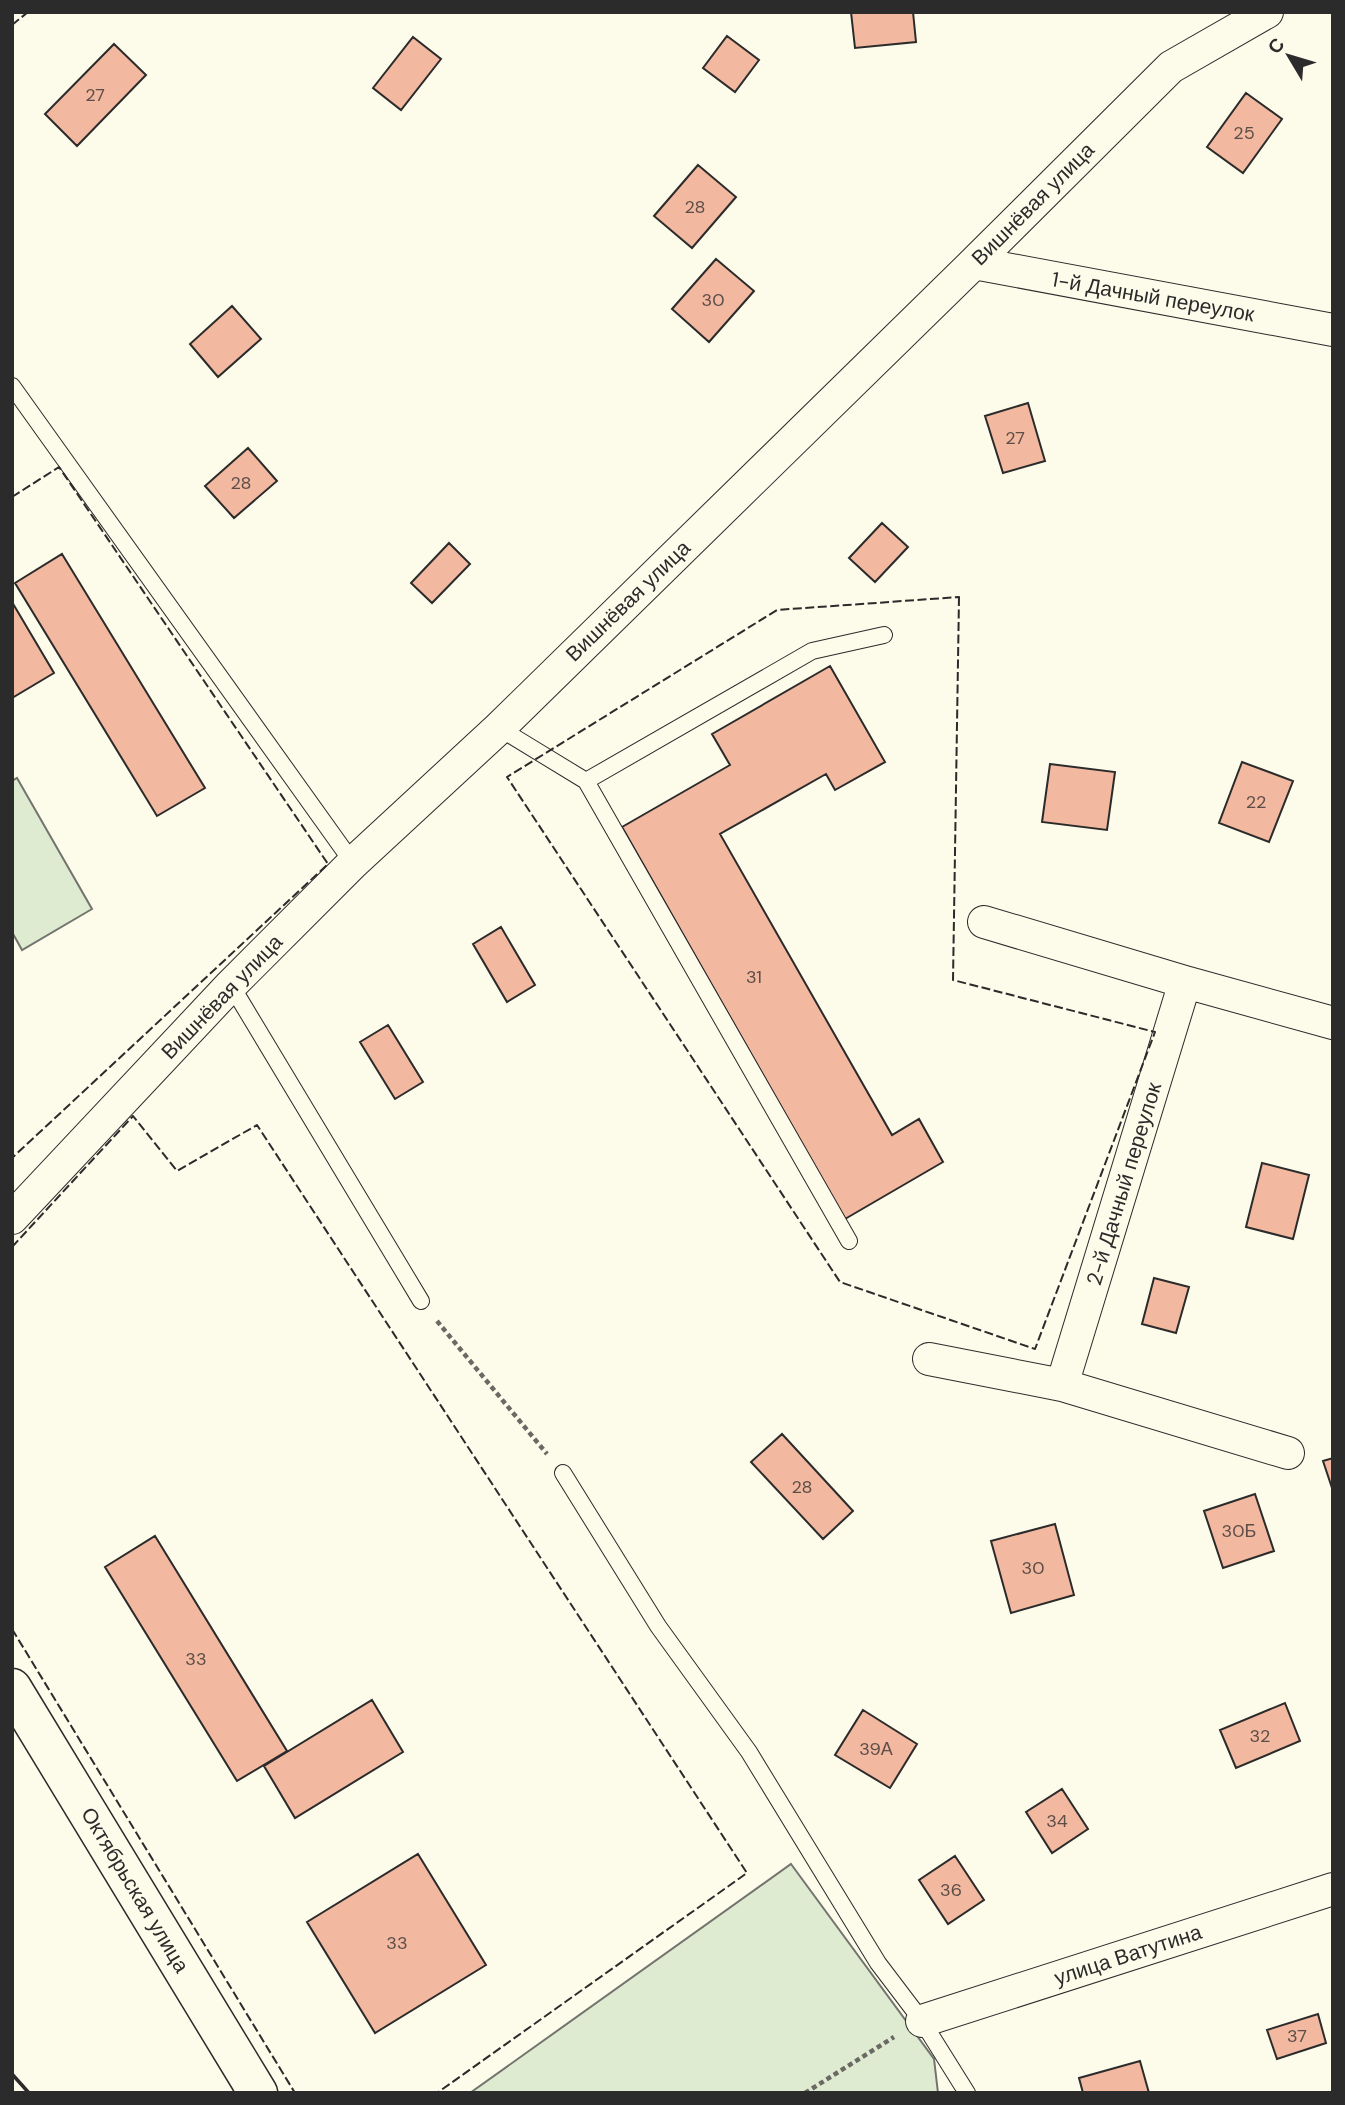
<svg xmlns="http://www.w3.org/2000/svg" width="1345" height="2105" font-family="'DM Sans',sans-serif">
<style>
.green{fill:#deebd1;stroke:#74746e;stroke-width:2}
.building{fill:#f2b8a0;stroke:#2b2b2b;stroke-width:2}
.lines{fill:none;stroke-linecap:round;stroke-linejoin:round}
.lane-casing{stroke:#2b2b2b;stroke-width:18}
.street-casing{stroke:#2b2b2b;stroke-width:34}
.secondary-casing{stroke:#2b2b2b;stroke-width:41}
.path{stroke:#6a6964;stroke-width:4.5;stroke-dasharray:5 3.5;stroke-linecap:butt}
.lane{stroke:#fdfbea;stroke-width:16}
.street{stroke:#fdfbea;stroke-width:32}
.secondary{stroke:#fdfbea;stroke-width:38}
.fence{stroke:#2b2b2b;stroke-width:2;stroke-dasharray:9 3.5;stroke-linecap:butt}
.wall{stroke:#2b2b2b;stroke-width:3.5}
.labels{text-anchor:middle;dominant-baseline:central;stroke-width:5;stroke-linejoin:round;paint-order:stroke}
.number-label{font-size:18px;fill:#5d4e48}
.street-label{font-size:21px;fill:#2b2b2b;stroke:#fdfbea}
</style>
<rect width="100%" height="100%" fill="#fdfbea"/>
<path class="green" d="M 17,778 L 92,909 L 22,950 L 12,932 L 12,781 Z
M 791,1864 L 934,2059 L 938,2093 L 470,2093 Z"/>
<path class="building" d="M 851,12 L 913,12 L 916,42 L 855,48 Z
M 727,36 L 759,60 L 735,92 L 703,68 Z
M 413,37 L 441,59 L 401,110 L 373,88 Z
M 114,44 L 146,75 L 77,146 L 45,114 Z
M 1246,93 L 1282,119 L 1243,173 L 1207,147 Z
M 698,165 L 736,197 L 692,248 L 654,216 Z
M 716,259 L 754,291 L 709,342 L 672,309 Z
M 232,306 L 261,339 L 218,377 L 190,344 Z
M 1028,403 L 1045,461 L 1003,473 L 985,416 Z
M 248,448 L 277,481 L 234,518 L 205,486 Z
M 882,523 L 908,547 L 875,582 L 849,558 Z
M 449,543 L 470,564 L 432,603 L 411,583 Z
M 62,554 L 205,788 L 157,816 L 15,583 Z
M 12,602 L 54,673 L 12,698 Z
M 830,666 L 885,762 L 835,790 L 826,774 L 720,834 L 892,1135 L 919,1119 L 943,1162 L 845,1219 L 622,827 L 730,765 L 712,734 Z
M 1242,762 L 1293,781 L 1269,842 L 1219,823 Z
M 1050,764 L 1115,772 L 1107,830 L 1042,822 Z
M 501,927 L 535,985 L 507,1002 L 473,944 Z
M 388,1025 L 423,1082 L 395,1099 L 360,1042 Z
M 1262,1163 L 1309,1175 L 1293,1239 L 1246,1227 Z
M 1154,1278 L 1189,1287 L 1176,1333 L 1142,1324 Z
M 782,1434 L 853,1511 L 823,1539 L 751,1462 Z
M 1333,1458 L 1333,1491 L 1323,1461 Z
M 1255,1494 L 1274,1551 L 1223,1568 L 1204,1511 Z
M 1055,1524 L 1074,1595 L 1011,1613 L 991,1541 Z
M 155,1536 L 287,1751 L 237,1781 L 105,1567 Z
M 372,1700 L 403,1752 L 295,1818 L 264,1766 Z
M 1285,1703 L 1300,1741 L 1236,1768 L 1220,1730 Z
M 863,1710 L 917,1744 L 890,1788 L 835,1755 Z
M 1062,1789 L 1088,1829 L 1052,1853 L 1026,1812 Z
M 418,1854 L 486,1965 L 375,2033 L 307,1922 Z
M 955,1856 L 984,1900 L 948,1924 L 919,1880 Z
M 1318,2014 L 1326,2043 L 1277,2059 L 1267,2030 Z
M 1140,2061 L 1149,2093 L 1083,2093 L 1079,2078 Z"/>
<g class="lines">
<g class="lane-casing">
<path id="lane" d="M 12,386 L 353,863
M 499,728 L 586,781
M 231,985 L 421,1301
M 849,1241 L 586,781 L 812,651 L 884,635
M 563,1473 L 658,1626 L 749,1752 L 878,1963 L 922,2021 L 967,2093"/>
</g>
<g class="street-casing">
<path id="street" d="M 974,263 L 1333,330
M 984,922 L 1185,982 L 1333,1023
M 12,1218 L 231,985 L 353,863 L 499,728 L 974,263 L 1171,67 L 1267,12
M 929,1359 L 1062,1385 L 1288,1453
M 1062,1385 L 1185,982
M 922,2021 L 1333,1889"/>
</g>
<g class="secondary-casing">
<path id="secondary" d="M 12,1688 L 258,2093"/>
</g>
<path class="path" d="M 437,1321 L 547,1454
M 805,2093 L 894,2037"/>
<use href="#lane" class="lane"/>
<use href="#street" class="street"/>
<use href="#secondary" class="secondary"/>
<path class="fence" d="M 12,25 L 28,12
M 12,497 L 59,467 L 328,864 L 12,1158
M 959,597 L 953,980 L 1155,1032 L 1035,1349 L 840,1282 L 507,777 L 777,610 Z
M 12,1247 L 133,1116 L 177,1171 L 257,1125 L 747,1873 L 437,2093
M 12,1629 L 295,2093"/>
<path class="wall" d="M 12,2074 L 29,2093"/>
</g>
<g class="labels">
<g class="number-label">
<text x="95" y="95">27</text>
<text x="1244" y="133">25</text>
<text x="695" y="207">28</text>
<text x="713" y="300">30</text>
<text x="1015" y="438">27</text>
<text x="241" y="483">28</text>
<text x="1256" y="802">22</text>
<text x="754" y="977">31</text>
<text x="802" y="1487">28</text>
<text x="1239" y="1531">30Б</text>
<text x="1033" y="1568">30</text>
<text x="196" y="1659">33</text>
<text x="1260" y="1736">32</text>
<text x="876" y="1749">39А</text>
<text x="1057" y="1821">34</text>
<text x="951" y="1890">36</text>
<text x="397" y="1943">33</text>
<text x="1297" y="2036">37</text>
</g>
<g class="street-label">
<text transform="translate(1033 204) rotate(-45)">Вишнёвая улица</text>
<text transform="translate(1153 297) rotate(10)">1-й Дачный переулок</text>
<text transform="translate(628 601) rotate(-44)">Вишнёвая улица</text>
<text transform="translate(222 997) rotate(-46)">Вишнёвая улица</text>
<text transform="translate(1124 1184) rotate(-73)">2-й Дачный переулок</text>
<text transform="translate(135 1890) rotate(59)">Октябрьская улица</text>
<text transform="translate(1128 1955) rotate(-18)">улица Ватутина</text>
</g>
</g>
<rect width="1345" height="2105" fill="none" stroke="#2b2b2b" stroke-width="28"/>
<g transform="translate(1289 56) rotate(308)" stroke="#fdfbea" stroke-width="5" paint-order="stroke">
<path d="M0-5L12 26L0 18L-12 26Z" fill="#2b2b2b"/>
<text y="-10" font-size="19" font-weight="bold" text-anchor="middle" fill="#2b2b2b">С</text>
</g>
</svg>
